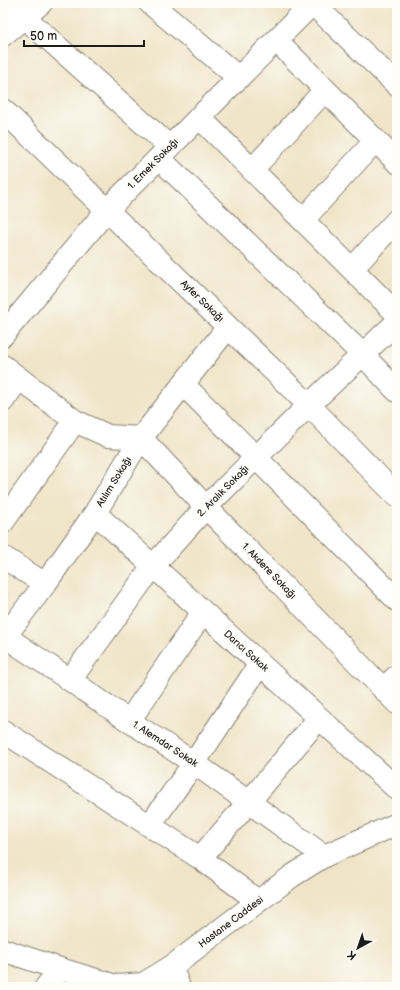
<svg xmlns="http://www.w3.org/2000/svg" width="400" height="990" font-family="'Balsamiq Sans',sans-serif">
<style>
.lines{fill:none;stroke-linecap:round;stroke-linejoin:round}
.minor-casing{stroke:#868072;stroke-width:24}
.major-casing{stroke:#868072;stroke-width:24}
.minor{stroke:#fff;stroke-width:22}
.major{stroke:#fff;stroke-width:22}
.labels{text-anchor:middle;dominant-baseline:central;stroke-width:4;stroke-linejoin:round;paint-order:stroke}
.street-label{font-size:10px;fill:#1c1c1c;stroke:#fdfcf7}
</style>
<rect width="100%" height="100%" fill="#fdfcf7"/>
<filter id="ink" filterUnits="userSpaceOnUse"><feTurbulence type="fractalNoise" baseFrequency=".025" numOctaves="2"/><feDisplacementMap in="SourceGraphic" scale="8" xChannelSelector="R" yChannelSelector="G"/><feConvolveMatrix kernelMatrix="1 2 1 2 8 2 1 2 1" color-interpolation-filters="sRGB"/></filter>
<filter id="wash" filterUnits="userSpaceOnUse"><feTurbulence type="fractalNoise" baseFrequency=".012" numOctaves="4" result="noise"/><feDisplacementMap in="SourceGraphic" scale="16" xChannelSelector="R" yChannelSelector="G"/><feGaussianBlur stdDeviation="0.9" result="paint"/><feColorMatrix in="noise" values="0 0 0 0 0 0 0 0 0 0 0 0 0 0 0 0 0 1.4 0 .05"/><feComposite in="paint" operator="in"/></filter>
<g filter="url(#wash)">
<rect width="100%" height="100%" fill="#f0e5c9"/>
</g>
<g filter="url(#ink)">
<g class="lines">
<g class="minor-casing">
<path id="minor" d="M 4,3 L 24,17 L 170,147
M 150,3 L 239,78
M 312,3 L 397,85
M 3,35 L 41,3
M 276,40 L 397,162
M 3,110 L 309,405 L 397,496
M 199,117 L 397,314
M 159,158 L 363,355 L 397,391
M 252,170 L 325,90
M 303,220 L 375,141
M 352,269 L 397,220
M 3,335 L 107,210 L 313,3
M 3,366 L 75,421 L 108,436 L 141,438 L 206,507 L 397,703
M 183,384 L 397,600
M 3,401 L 19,378
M 95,513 L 397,789
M 3,522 L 75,421
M 3,557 L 45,584
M 3,635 L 70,680 L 129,721 L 194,763 L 324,856
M 3,639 L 45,584 L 95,513 L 141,438 L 228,327
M 70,680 L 153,566 L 206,507 L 309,405 L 397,322
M 383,689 L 397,676
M 129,721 L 203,612
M 3,731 L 200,858 L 258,901
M 150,825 L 194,763 L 260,664
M 200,858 L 249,802 L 319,718
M 3,950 L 60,969 L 46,987
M 171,967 L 178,984 L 177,987"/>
</g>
<g class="major-casing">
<path id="major" d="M 60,969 L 116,986 L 143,984 L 171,967 L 292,876 L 324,856 L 397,824"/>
</g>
<use href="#minor" class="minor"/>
<use href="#major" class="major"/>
</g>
</g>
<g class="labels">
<g class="street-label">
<text transform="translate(153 164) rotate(-45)">1. Emek Sokağı</text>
<text transform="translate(202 301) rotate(44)">Ayfer Sokağı</text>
<text transform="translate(114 482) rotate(-58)">Atılım Sokağı</text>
<text transform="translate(223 491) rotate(-45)">2. Aralık Sokağı</text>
<text transform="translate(269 571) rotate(46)">1. Akdere Sokağı</text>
<text transform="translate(246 651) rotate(42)">Darıcı Sokak</text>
<text transform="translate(165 744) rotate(33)">1. Alemdar Sokak</text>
<text transform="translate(231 922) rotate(-37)">Hastane Caddesi</text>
</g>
</g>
<rect width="400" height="990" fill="none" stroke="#fdfcf7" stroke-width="16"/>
<g transform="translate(358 948) rotate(220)" stroke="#fdfcf7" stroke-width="3" paint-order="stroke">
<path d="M0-3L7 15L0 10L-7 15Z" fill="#1c1c1c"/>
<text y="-6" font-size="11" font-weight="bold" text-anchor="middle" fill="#1c1c1c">K</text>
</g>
<path d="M24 40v6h120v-6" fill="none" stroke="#1c1c1c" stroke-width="2"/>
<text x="30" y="40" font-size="12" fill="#1c1c1c" stroke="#fdfcf7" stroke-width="3" paint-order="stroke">50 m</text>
</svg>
